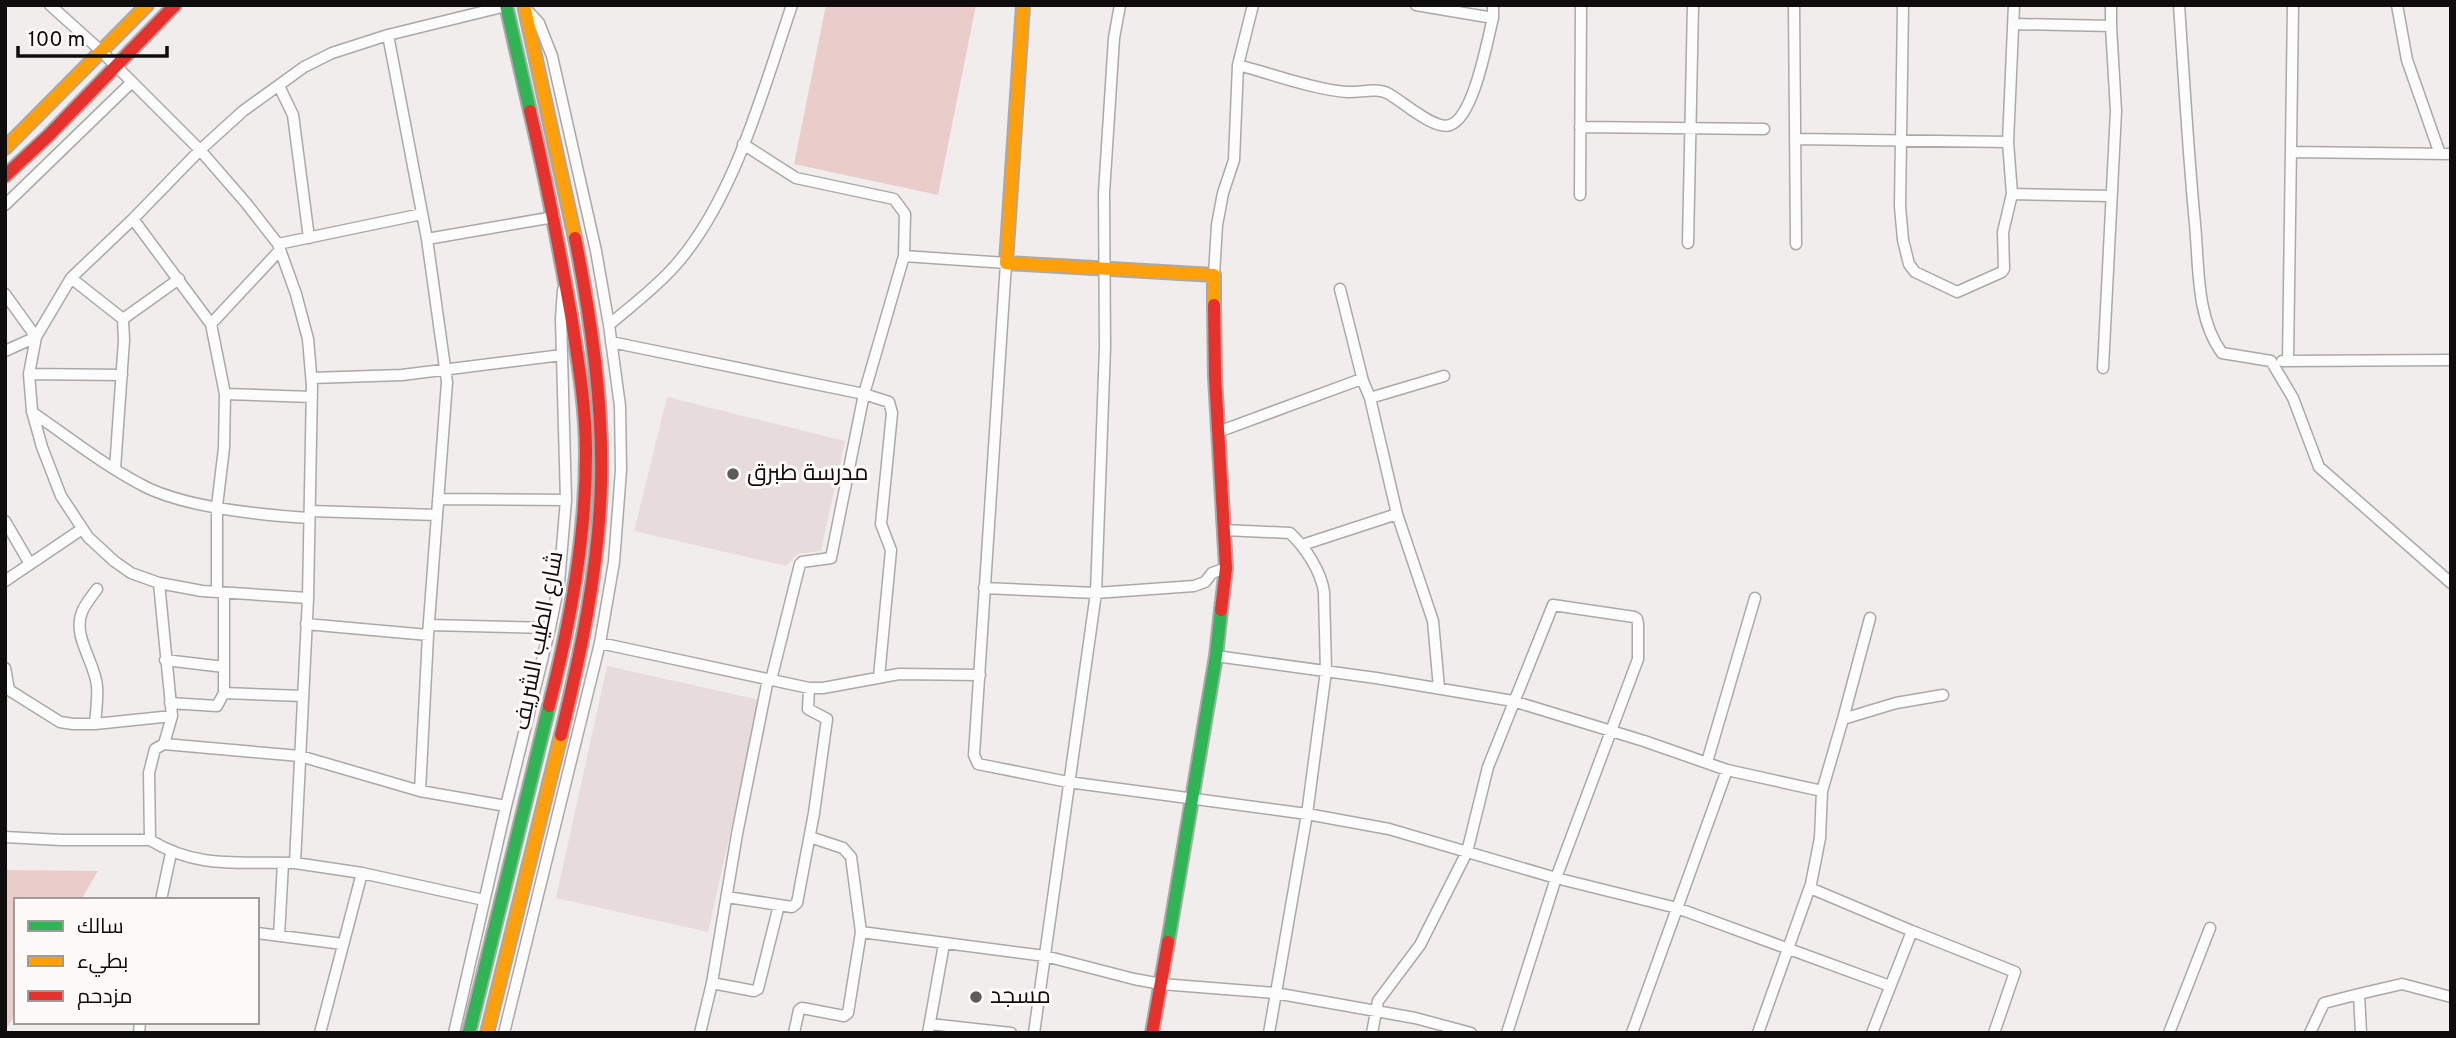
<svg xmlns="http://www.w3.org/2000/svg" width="2456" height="1038" font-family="Overpass,Cairo,sans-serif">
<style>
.built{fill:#e7dcdb}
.green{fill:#eacdcb}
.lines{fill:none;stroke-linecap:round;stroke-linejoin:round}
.street-casing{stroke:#aba8a8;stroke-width:13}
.fast-casing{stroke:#aba8a8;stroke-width:16}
.slow-casing{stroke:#aba8a8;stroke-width:16}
.jam-casing{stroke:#aba8a8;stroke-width:16}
.street{stroke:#fdfcfc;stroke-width:10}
.fast{stroke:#30b455;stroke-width:12}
.slow{stroke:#ff9f0a;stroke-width:12}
.jam{stroke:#e5322d;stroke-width:12}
.poi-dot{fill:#5e5b5b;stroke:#fefafa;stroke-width:2.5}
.labels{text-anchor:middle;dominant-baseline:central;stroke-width:6;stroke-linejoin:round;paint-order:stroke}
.poi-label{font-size:23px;fill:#0e0c0c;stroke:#fefafa;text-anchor:start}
.street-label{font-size:23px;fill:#0e0c0c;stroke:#fefafa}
</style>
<rect width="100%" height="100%" fill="#f2eded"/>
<path class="built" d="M 667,397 L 845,441 L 821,551 L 798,554 L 786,566 L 634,531 Z
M 607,666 L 760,700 L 708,932 L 556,898 Z"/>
<path class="green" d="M 826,5 L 976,5 L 938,195 L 794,164 Z
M 5,870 L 98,871 L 81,900 L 16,900 L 16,1013 L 5,1031 Z"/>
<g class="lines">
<g class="street-casing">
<path id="street" d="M 50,5 L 100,50 L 200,150 L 246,203 L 278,244 L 296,294 L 308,339 L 312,386 L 308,598 L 295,863 C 241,861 199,870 150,840 L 149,773 L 155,749 L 164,744
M 1416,5 L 1493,18
M 1794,5 L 1796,244
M 1903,5 L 1900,206 L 1903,240 L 1909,264 L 1915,272 L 1957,292 L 2002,272 L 2004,269 L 2003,232 L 2012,194 L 2008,142 L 2014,5
M 2179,5 C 2184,78 2188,151 2195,224 C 2199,266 2196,318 2222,353 L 2271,361 L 2293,398 L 2319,467 L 2451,583
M 2397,5 L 2407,60 L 2440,154
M 2014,24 L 2111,26 L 2111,5
M 388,35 L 427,239 L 447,382 L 428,635 L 420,791
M 1238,65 C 1269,73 1316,90 1347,92 C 1360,93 1377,87 1389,94 C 1402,101 1435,131 1450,125 C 1474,117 1487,41 1493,18 L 1493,5
M 279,86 L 293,115 L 309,238
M 1580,127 L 1764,129
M 1797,139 L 2008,142
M 743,144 L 796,178 L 894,199 L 905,214 L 904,256
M 2291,152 L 2451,154
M 2012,194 L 2111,196
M 1580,195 L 1581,5
M 5,205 L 132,82
M 133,219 L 211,324 L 225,394 L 224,448 L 217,506 L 217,592
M 427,239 L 554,217
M 1688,243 L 1693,5
M 278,244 L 422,214
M 1214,275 L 1217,225 L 1223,193 L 1234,160 L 1238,65 L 1253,5
M 71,278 L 123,319 L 124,340 L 115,469
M 1340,289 L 1363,381 L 1370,398 L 1397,514 L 1433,621 L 1439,688
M 5,294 L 36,337 L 5,351
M 123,319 L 179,279
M 211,324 L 280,250
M 609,325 C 631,306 654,289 673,268 C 734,201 763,90 792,5
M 611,342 L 864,394 L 889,402 L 892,413 L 881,524 L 891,550 L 879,677
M 2282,361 L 2451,360
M 2288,361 L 2293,5
M 2103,368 L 2116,111 L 2111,26
M 29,374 L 122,375
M 312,378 L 402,375 L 562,355
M 225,394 L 312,397
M 1370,398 L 1444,376
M 32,412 C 67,436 102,464 140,484 C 181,507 262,515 309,518
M 1218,432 L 1356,381 L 1363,381
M 438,499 L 566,500
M 310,511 L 437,515
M 5,521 L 30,564
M 1224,530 L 1290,533 C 1305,547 1321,571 1324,592 L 1326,671 L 1307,814 L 1269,1033
M 1302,545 L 1397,514
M 5,581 L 82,529
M 159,583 L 172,716 L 164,744 L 300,756 L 420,791 L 506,806
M 984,588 L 1096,593 L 1194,586 L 1205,582 L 1212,573 L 1226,568
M 308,598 L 202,591 L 159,583 L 131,573 L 114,561 L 88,537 L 61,496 L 42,447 L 32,411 L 29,374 L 36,337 L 71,278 L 133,219 L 200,150 L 243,111 L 304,67 L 332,53 L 388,35 L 506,6
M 306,624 L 428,635
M 429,625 L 550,628
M 600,643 L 809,688 L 823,688 L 899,674 L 980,675
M 1216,656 L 1376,678 L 1513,701 L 1644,741 L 1727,770 L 1822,791 L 1820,838 L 1811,884 L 1758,1033
M 165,660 L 224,667
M 5,668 L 9,690 L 60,722 L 73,724 L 95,724 L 172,716
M 771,680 L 800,564 L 802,562 L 831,558 L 864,394 L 904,256 L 1006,263 L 974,755 L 978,764 L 1068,782 L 1307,814 L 1389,829 L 1556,878 L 1677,908 L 1890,986
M 224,693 L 303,696
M 170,703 L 217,706 L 224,693 L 224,593
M 1843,719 L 1870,618
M 95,724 C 96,712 98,698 97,686 C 95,662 72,636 82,612 C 85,604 92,596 97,589
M 1707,762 L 1755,598
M 1822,791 L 1843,719 L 1896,703 L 1943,695
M 5,837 L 61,840 L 150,840
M 810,837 L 843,848 L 851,857 L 861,932 L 1045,956 L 1134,979 L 1161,984 L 1275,993 L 1415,1018 L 1471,1033
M 295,863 L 362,873 L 320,1033
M 362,873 L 484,900
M 1810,888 L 1912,931 L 1872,1033
M 727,897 L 792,907 L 797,903 L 814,813 L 827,719 L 808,709 L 809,688
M 161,900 L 171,853
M 1912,931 L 2015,972 L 1994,1033
M 257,933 L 343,944
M 279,936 L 283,863
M 712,983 L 754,991 L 758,989 L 779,905
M 930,1024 L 1011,1033
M 139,1033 L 140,1022
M 454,1033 L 506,806 L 550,628 L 559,583 L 566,500 L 561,319 L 563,290
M 504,1033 L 600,643 L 614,562 L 621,470 L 620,406 L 609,325 L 596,251 L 552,56 L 539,23 L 525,8
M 700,1033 L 712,983 L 737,834 L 768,679
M 794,1033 L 799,1010 L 802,1008 L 844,1016 L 848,1013 L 861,932
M 928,1033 L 944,944
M 1034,1033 L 1096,593 L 1105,347 L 1104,193 L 1114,38 L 1120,5
M 1372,1033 L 1378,1001 L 1420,945 L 1467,852 L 1488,767 L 1553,605 L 1634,617 L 1637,619 L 1638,624 L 1638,659 L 1556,878 L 1507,1033
M 1632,1033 L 1727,770
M 2169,1033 L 2210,928
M 2310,1033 L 2324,1003 L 2359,994
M 2361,1033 L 2359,994 L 2402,984 L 2451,997"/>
</g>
<g class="fast-casing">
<path id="fast" d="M 506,5 L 530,111
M 1168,942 L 1216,656 L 1221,610
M 469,1033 L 549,706"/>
</g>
<g class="slow-casing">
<path id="slow" d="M 524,5 L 575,238
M 1023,5 L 1006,263 L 1214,275 L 1214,305
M 5,148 L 147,5
M 487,1033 L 561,735"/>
</g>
<g class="jam-casing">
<path id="jam" d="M 530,111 C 546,179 559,247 571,315 C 578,361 586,406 586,453 C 586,539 570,623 549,706
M 5,176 L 49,135 L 175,5
M 1214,305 L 1215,377 L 1226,568 L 1221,610
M 561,735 C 581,652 599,568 601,482 C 603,400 591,318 575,238
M 1152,1033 L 1168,942"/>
</g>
<use href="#street" class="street"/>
<use href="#fast" class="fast"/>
<use href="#slow" class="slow"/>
<use href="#jam" class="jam"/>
</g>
<g class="poi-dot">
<circle cx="733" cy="474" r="7"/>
<circle cx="976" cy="997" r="7"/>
</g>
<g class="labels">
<g class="poi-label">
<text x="747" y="474">مدرسة طبرق</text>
<text x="990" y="997">مسجد</text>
</g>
<g class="street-label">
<text transform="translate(540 641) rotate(-79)">شارع الطيب الشريف</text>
</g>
</g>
<rect width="2456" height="1038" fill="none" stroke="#0e0c0c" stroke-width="14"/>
<rect x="14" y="898" width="245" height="126" fill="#fefafa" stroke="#9e9b9b" stroke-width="2"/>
<rect x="28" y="921" width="35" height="10" fill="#30b455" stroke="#9e9b9b" stroke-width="2"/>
<text x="77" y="933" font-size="21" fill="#0e0c0c">سالك</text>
<rect x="28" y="956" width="35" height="10" fill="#ff9f0a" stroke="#9e9b9b" stroke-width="2"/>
<text x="77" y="968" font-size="21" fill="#0e0c0c">بطيء</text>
<rect x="28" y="991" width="35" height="10" fill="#e5322d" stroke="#9e9b9b" stroke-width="2"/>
<text x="77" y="1003" font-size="21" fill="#0e0c0c">مزدحم</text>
<path d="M18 46v10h149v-10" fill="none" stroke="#0e0c0c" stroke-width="3.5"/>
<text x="28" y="46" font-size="21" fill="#0e0c0c" stroke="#fefafa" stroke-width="5" paint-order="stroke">100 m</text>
</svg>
